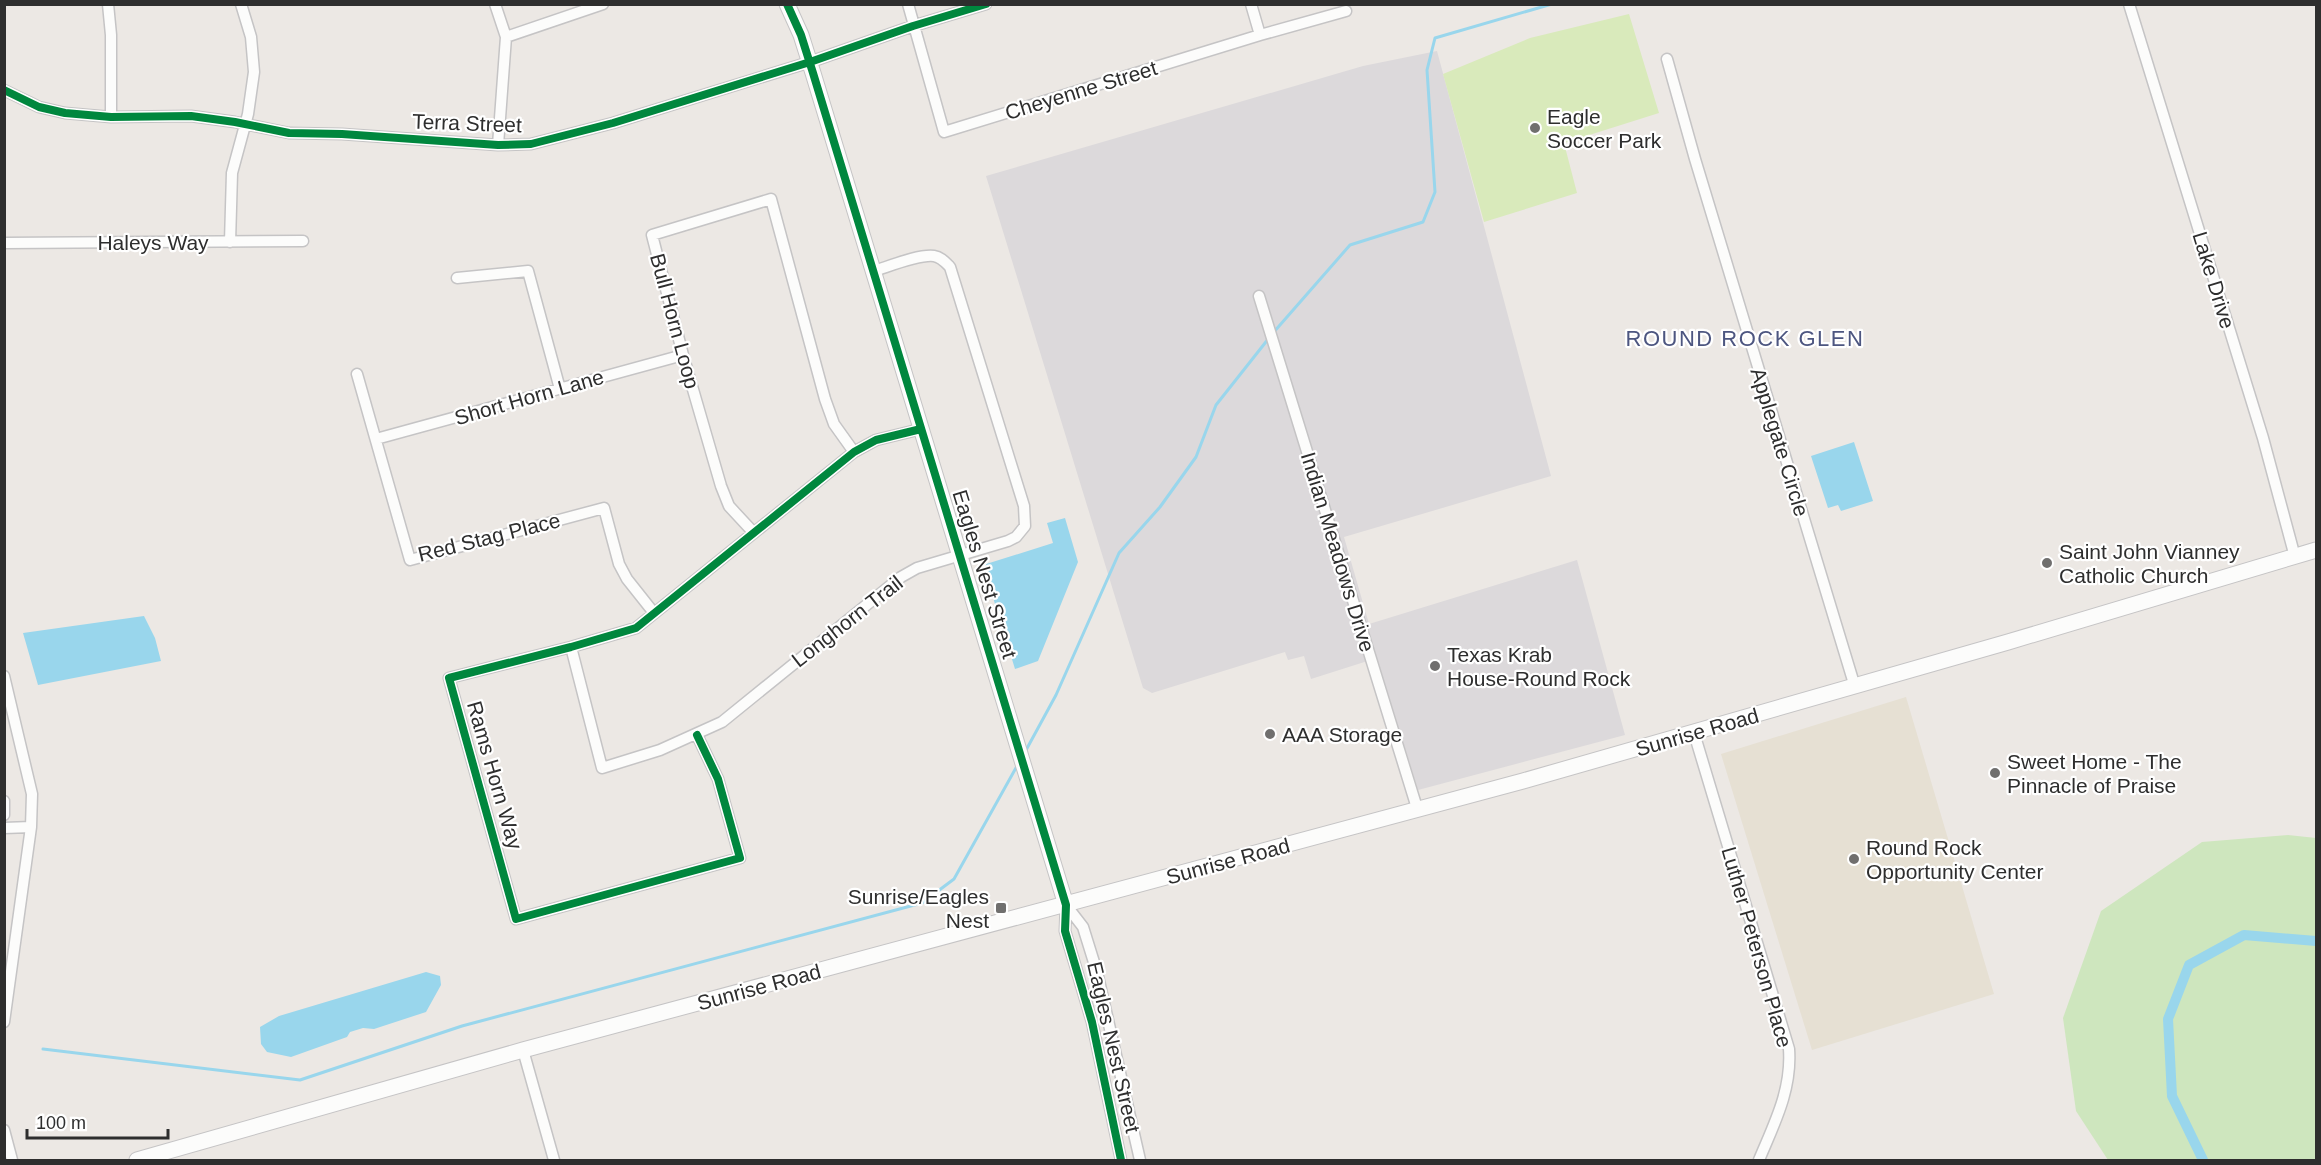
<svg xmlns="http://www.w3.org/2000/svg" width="2321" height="1165" font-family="Arial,sans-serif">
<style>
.industrial{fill:#dcd9db}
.education{fill:#e6e0d3}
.green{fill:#cee6be}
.pitch{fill:#d9eabb}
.water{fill:#99d6ec}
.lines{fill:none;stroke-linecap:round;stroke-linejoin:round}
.stream{stroke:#99d6ec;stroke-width:3}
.canal{stroke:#99d6ec;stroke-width:10}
.street-casing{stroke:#c5c4c5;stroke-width:13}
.secondary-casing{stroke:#c5c4c5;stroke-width:17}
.street{stroke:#fcfcfb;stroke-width:10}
.secondary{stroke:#fcfcfb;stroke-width:15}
.cycleway-casing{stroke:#fff;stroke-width:11}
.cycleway{stroke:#00873e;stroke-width:8}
.poi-dot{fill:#706f6e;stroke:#fff;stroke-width:2}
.labels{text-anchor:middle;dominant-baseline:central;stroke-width:4.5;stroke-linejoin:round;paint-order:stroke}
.street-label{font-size:21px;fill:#2e2e2e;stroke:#fff}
.poi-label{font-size:21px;fill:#2e2e2e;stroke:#fff;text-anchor:start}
.neighbourhood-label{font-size:22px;letter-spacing:1.5px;fill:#4d5680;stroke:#fff}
</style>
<rect width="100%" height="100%" fill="#ece8e4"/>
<path class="industrial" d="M 1437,51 L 1551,476 L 1344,537 L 1369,624 L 1577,560 L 1625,735 L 1418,790 L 1377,658 L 1311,679 L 1304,656 L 1288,660 L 1285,652 L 1152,693 L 1143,688 L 986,176 L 1363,66 Z"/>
<path class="education" d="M 1906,697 L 1994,994 L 1812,1050 L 1721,754 Z"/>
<path class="green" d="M 2288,835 L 2316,838 L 2316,1160 L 2108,1160 L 2076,1111 L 2063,1018 L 2101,911 L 2202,842 Z"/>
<path class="pitch" d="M 1629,14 L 1659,113 L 1564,143 L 1577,193 L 1484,222 L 1443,74 L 1530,38 Z"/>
<path class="water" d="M 1854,442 L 1873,501 L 1841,511 L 1838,505 L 1828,508 L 1811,456 Z
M 1065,518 L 1078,562 L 1038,661 L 1015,669 L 983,565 L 1053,543 L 1047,523 Z
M 144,616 L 155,638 L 161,661 L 38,685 L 23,633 Z
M 426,972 L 440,976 L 441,985 L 426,1012 L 374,1029 L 363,1028 L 350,1032 L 347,1037 L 291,1057 L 267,1052 L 261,1044 L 260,1027 L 279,1016 Z"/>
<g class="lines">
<path class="stream" d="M 1273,333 L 1350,245 L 1423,222 L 1435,192 L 1427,70 L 1435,38 L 1552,4
M 1025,752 L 1056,695 L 1119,553 L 1160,507 L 1196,457 L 1216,405 L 1269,338
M 43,1049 L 300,1080 L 462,1026 L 922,903 L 954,879 L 1017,766"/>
<path class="canal" d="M 2203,1160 L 2172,1096 L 2168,1019 L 2189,965 L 2244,935 L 2316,941"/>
<g class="street-casing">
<path id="street" d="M 108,4 L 111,35 L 111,117
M 495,4 L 506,37 L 498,145
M 908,4 L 944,132 L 1260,35 L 1346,11
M 1251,4 L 1260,35
M 2129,4 L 2263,438 L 2295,557
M 506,37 L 603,4
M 1667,59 L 1695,159 L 1855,687
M 4,90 L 39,107 L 65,113 L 111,117 L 191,116 L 235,122 L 289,133 L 342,134 L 498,145 L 531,144 L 613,123 L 810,62 L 913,26 L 986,4
M 230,242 L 232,173 L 248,114 L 254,72 L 251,37 L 241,4
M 4,243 L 303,241
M 457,278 L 528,271 L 560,389
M 1259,296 L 1417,808
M 357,374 L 410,560 L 604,508 L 619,564 L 627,579 L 654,613
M 376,439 L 683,355
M 754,533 L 729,506 L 721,486 L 683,355 L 652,235 L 771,199 L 825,399 L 834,424 L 854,452
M 571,647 L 602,768 L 660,750 L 722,722 L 901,577 L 917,568 L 1008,541 L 1016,537 L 1025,526 L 1024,506 L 950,267 C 945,262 941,257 934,256 C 919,254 890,266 874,271
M 4,676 L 32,794 L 31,827 L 4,1022
M 1694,733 L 1789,1049 C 1792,1090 1774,1124 1759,1160
M 697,735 L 718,779 L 740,858 L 516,919 L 449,678 L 571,647 L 636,628 L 854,452 L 876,440 L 921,429
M 4,801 L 4,815
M 4,828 L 31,827
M 1066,905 L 1083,927 L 1097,972 L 1140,1160
M 1066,905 L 1065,931 L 1092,1022 L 1121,1160
M 523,1050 L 554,1160
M 4,1130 L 12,1160"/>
</g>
<g class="secondary-casing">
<path id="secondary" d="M 787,4 L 801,35 L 813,73 L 1066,905
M 137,1160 L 523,1050 L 1523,781 L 2008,642 L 2316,550"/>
</g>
<use href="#street" class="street"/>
<use href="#secondary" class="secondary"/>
<g class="cycleway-casing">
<path id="cycleway" d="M 787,4 L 801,35 L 813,73 L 1066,905 L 1065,931 L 1092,1022 L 1121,1160
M 4,90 L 39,107 L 65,113 L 111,117 L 191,116 L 235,122 L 289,133 L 342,134 L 498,145 L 531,144 L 613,123 L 810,62 L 913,26 L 986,4
M 697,735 L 718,779 L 740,858 L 516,919 L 449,678 L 571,647 L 636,628 L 854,452 L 876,440 L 921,429"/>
</g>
<use href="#cycleway" class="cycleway"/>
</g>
<g class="poi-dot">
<circle cx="1535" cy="128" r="6"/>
<circle cx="2047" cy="563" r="6"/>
<circle cx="1435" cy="666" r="6"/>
<circle cx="1270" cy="734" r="6"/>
<circle cx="1995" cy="773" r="6"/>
<circle cx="1854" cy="859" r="6"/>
<rect x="995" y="902" width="12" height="12" rx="3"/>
</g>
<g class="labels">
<g class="street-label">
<text transform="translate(1081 90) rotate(-17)">Cheyenne Street</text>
<text transform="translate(467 123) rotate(2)">Terra Street</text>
<text x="153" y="242">Haleys Way</text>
<text transform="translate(2214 280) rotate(73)">Lake Drive</text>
<text transform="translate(675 321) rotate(75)">Bull Horn Loop</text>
<text transform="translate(529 397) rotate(-16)">Short Horn Lane</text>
<text transform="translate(1780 442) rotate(73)">Applegate Circle</text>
<text transform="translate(489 537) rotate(-14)">Red Stag Place</text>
<text transform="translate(1338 552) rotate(73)">Indian Meadows Drive</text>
<text transform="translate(985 574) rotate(73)">Eagles Nest Street</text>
<text transform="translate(847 621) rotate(-38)">Longhorn Trail</text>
<text transform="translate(1697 732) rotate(-16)">Sunrise Road</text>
<text transform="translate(495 775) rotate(74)">Rams Horn Way</text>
<text transform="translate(1228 861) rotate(-15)">Sunrise Road</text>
<text transform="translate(1757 947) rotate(74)">Luther Peterson Place</text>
<text transform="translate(759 987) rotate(-15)">Sunrise Road</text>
<text transform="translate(1114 1047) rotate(77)">Eagles Nest Street</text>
</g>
<g class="poi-label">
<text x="1547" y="116">Eagle<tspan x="1547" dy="24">Soccer Park</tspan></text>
<text x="2059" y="551">Saint John Vianney<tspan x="2059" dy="24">Catholic Church</tspan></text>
<text x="1447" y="654">Texas Krab<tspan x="1447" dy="24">House-Round Rock</tspan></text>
<text x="1282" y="734">AAA Storage</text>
<text x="2007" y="761">Sweet Home - The<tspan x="2007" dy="24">Pinnacle of Praise</tspan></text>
<text x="1866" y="847">Round Rock<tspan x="1866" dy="24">Opportunity Center</tspan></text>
<text x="989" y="896" text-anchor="end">Sunrise/Eagles<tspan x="989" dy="24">Nest</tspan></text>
</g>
<g class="neighbourhood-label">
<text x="1745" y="338">ROUND ROCK GLEN</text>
</g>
</g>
<rect width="2321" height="1165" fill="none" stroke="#2e2e2e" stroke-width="12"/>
<path d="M27 1129v9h141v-9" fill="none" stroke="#2e2e2e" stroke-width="3"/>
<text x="36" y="1129" font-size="18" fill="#2e2e2e" stroke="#ffffff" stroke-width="4.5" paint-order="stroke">100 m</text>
</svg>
